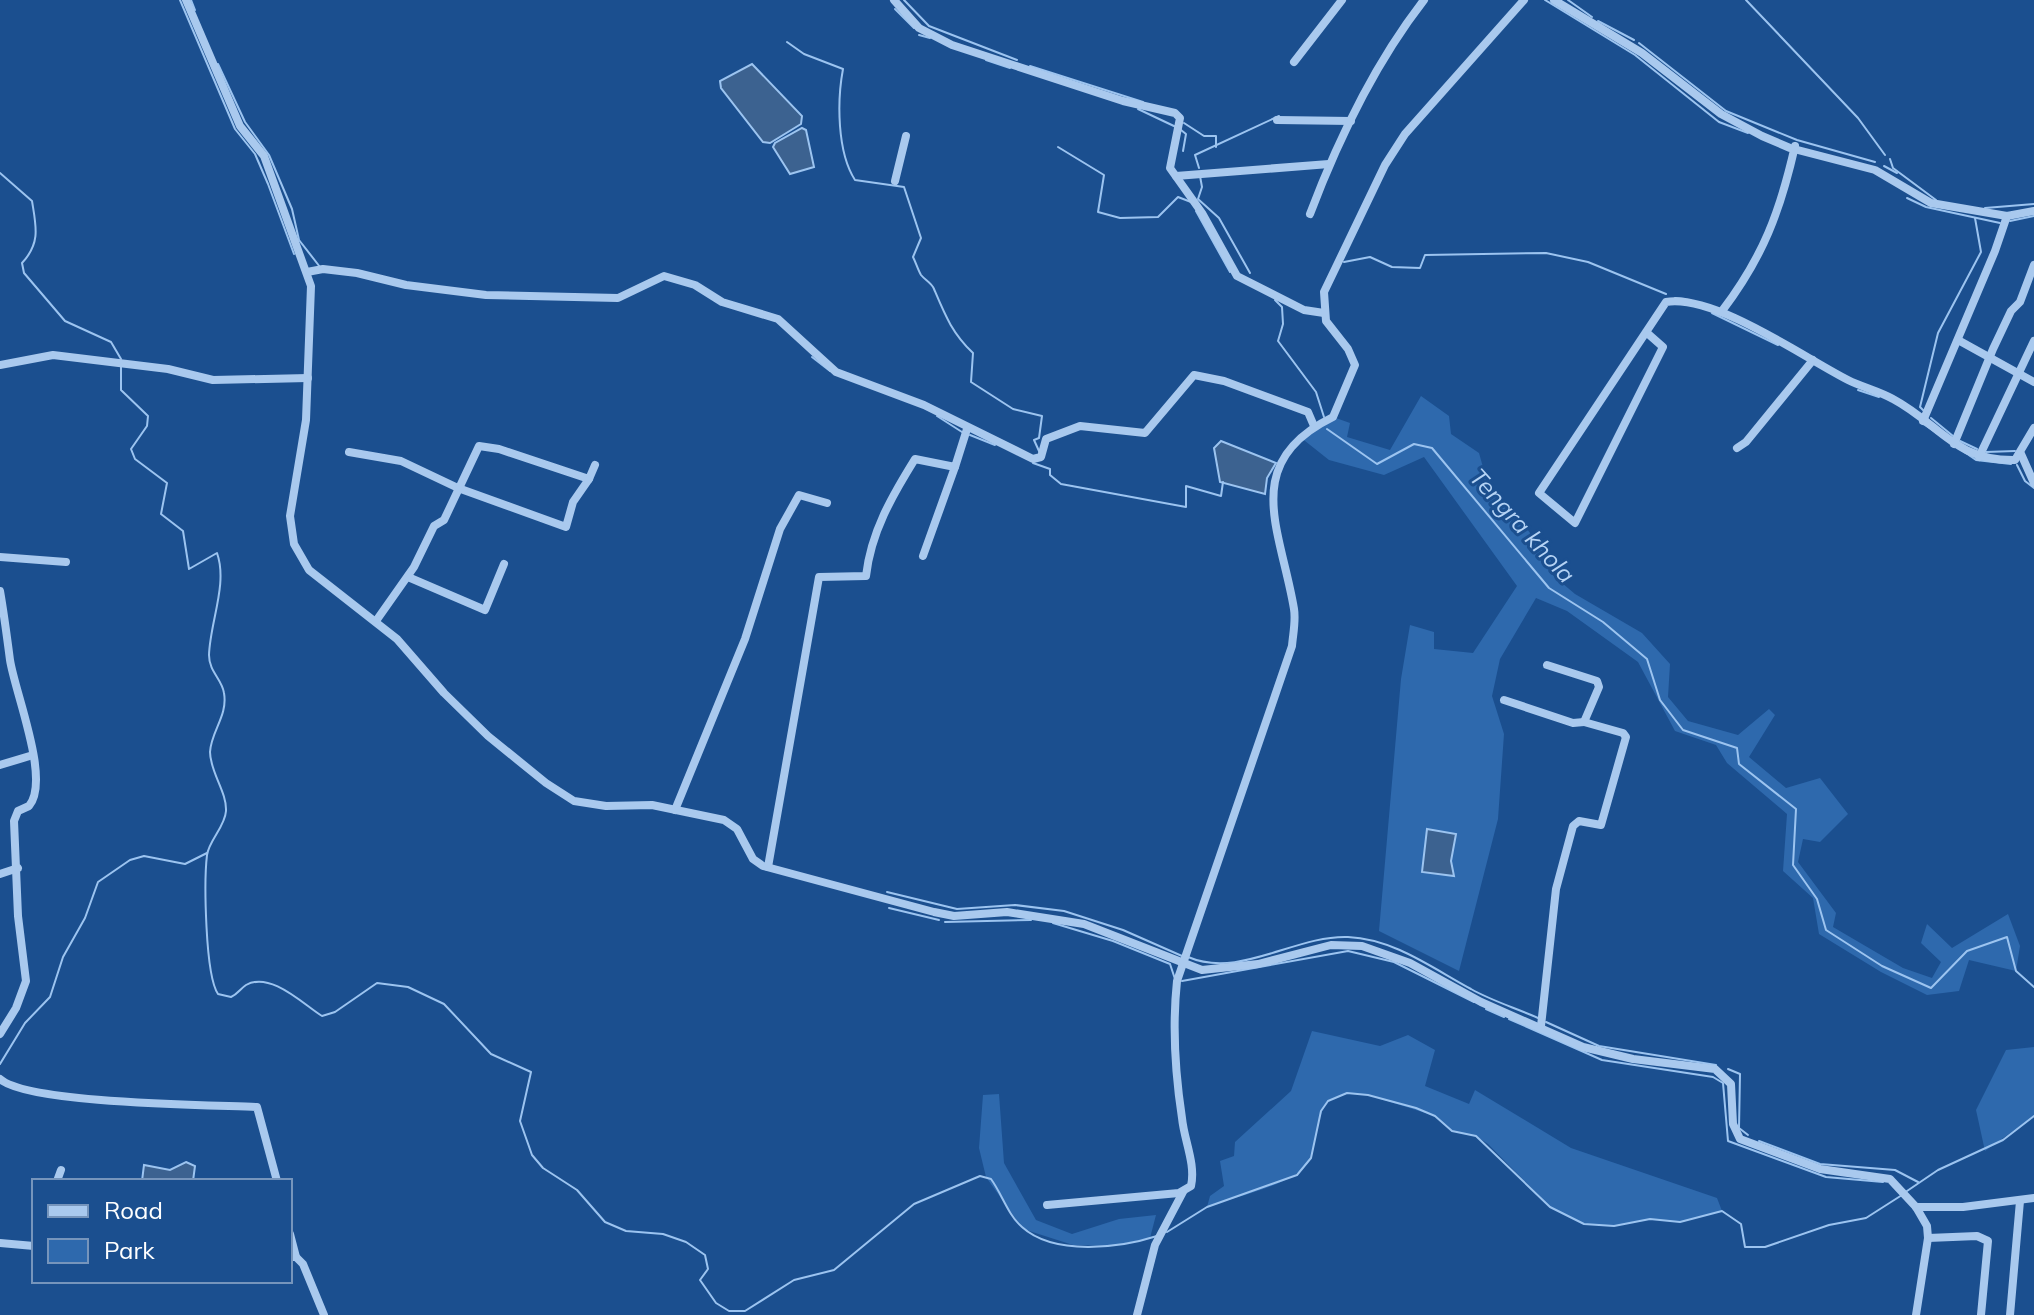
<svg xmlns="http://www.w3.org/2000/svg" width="2034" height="1315" font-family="Mulish,sans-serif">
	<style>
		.green { fill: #2e69ad }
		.water { fill: #3c6290; stroke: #9cc4f0; stroke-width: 2 }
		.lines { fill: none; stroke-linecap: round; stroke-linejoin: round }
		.stream { stroke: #9cc4f0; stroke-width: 2 }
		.minor { stroke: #a9c9ee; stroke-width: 8 }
		.labels { text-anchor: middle; stroke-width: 6; stroke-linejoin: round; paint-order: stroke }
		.water-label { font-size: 24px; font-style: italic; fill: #b5d3f5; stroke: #1b4f8f }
	</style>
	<rect width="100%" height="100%" fill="#1b4f8f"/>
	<g class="green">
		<path d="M 1421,396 L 1449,416 L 1451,434 L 1479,453 L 1488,485 L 1515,513 L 1554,565 L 1549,572 L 1575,594 L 1642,633 L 1670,664 L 1668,697 L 1688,721 L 1738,735 L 1769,709 L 1775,715 L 1749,757 L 1786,788 L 1820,778 L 1848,814 L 1820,842 L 1803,839 L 1798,862 L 1836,913 L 1833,927 L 1903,968 L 1932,978 L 1941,962 L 1921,943 L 1927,924 L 1952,948 L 2008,914 L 2020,946 L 2016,971 L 1969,960 L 1959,991 L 1927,995 L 1881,972 L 1819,934 L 1813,898 L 1783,871 L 1787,814 L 1727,763 L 1716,745 L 1675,731 L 1638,662 L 1567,611 L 1536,598 L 1500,659 L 1492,696 L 1504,734 L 1498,819 L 1459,971 L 1379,931 L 1401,679 L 1410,625 L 1434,632 L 1434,649 L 1473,653 L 1517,586 L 1424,457 L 1384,475 L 1329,460 L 1300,437 L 1333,417 L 1350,423 L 1347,437 L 1390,450 Z"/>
		<path d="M 1312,1031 L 1380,1046 L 1408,1035 L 1435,1050 L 1425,1086 L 1469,1104 L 1475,1090 L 1571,1148 L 1717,1198 L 1722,1211 L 1680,1222 L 1650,1219 L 1614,1226 L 1584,1224 L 1550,1207 L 1488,1144 L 1476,1136 L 1452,1131 L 1435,1116 L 1368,1095 L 1347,1093 L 1328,1101 C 1313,1123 1319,1142 1309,1161 C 1298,1184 1233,1197 1207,1207 L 1210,1196 L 1224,1186 L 1220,1161 L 1234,1156 L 1235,1142 L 1291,1091 Z"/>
		<path d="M 2034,1047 L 2034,1116 L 1985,1151 L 1976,1110 L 2006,1050 Z"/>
		<path d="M 999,1094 L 1004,1163 L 1036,1220 L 1072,1234 L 1119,1219 L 1156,1215 L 1150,1238 L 1111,1246 L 1073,1245 L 1023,1229 L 986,1177 L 979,1148 L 983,1095 Z"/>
	</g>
	<g class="water">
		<path d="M 752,64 L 802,116 L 801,124 L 770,143 L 763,142 L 721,88 L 720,81 Z"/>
		<path d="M 802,128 L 806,130 L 814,167 L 790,174 L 773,147 L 775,143 Z"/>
		<path d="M 1221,441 L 1276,463 L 1267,478 L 1265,494 L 1220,482 L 1214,448 Z"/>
		<path d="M 1427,829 L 1456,834 L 1451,861 L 1454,876 L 1422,872 Z"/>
		<path d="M 186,1162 L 195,1166 L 193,1181 L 142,1181 L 144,1165 L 170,1170 Z"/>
	</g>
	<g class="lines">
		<g class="stream">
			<path d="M 180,0 L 235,129 L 255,154 L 268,184 L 294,254"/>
			<path d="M 191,0 L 195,10"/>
			<path d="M 904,0 L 929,26 L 1017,60"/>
			<path d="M 1545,0 L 1635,55 L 1719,122 L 1748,133"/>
			<path d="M 1568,0 L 1592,17"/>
			<path d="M 1746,0 L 1858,118 L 1885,155"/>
			<path d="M 895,9 L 914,28"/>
			<path d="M 1598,21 L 1634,40"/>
			<path d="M 919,35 L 930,38"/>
			<path d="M 787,42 L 804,54 L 843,69 C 837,101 837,152 855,180 L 904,187 L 921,238 L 913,257 C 916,263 918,270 921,275 C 925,280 932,283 934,289 C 945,315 952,333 973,353 L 971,382 L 1013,409 L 1042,416 L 1039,438 L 1034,440 L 1039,451"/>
			<path d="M 1639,43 L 1726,111 L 1797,140 L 1875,162"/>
			<path d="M 986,60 L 1010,68"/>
			<path d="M 218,64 L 245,122 L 269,155 L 292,209 L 299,240 L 320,267"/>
			<path d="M 1030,66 L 1143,102"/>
			<path d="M 1138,109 L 1176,127"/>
			<path d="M 1184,123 L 1204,136 L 1216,136 L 1216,147"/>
			<path d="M 1181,130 L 1186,134 L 1183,151"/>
			<path d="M 1058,147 L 1104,175 L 1098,212 L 1120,218 L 1158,217 L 1178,197 L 1191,202"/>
			<path d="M 1890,159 L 1893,168 L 1936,200"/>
			<path d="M 1884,166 L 1897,173"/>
			<path d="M 1199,168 L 1195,155 L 1279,116"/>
			<path d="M 0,173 L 32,201 C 36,226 41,243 22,263 L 24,273 L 65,321 L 111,342 L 121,359"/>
			<path d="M 1200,176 L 1202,187 L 1198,199 L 1219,218 L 1250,273"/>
			<path d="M 1907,198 L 1926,207 L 2000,223"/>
			<path d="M 1985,208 L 2034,204"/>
			<path d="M 1196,211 L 1230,272"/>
			<path d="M 2010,221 L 2034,216"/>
			<path d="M 1344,262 L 1370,257 L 1392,267 L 1420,268 L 1425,255 L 1546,253 L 1588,262 L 1666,294"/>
			<path d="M 1675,298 L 1685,299"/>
			<path d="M 1275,300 L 1282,307 L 1283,324 L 1278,341 L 1316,392 L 1324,417"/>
			<path d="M 1712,313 L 1778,345"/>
			<path d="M 812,357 L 830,371"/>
			<path d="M 121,365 L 121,390 L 148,416 L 147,426 L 131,449 L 135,459 L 167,483 L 161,514 L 183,531 L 189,569 L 217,553 C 228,584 210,622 209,655 C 209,672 222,679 224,693 C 228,716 211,731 210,752 C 210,772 227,792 226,811 C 225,827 209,840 207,855 C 204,880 205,975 218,994 L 231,997 C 238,994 240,989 246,985 C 271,971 304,1005 322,1016 L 335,1012 L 377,983 L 408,987 L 444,1004 L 491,1054 L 531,1072 L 520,1121 L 532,1155 L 543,1168 L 577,1190 L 605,1222 L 626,1231 L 663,1234 L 686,1242 L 705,1255 L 708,1269 L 700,1280 L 716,1303 L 729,1311 L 745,1311 L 794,1280 L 834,1270 L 914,1204 L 980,1176 L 991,1179 C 1002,1194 1008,1215 1022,1227 C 1054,1256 1120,1248 1157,1236"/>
			<path d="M 1858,390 L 1879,397"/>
			<path d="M 1923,410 L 1920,407 L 1938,333 L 1981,252 L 1975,218"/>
			<path d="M 937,416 L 962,432"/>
			<path d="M 1931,418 L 1953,436"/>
			<path d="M 1922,423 L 1976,460 L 2011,464"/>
			<path d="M 1327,429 L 1377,464 L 1414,444 L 1432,448 L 1549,588 L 1603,622 L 1647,659 L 1660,700 L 1683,730 L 1737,748 L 1739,764 L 1796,809 L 1793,865 L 1817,899 L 1826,930 L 1882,966 L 1931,988 L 1967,951 L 2007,937 L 2016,971 L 2034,987"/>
			<path d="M 970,435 L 995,445"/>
			<path d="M 1960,441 L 1977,449"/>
			<path d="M 1986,452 L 2015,451"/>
			<path d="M 1033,463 L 1050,469 L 1050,475 L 1061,484 L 1186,507 L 1186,486 L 1221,496 L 1223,482"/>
			<path d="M 2017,465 L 2025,481 L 2034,488"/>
			<path d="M 887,892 L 957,909 L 1015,905 L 1064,911 L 1123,930 L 1182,956"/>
			<path d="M 889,908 L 939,920"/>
			<path d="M 945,922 L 1031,920"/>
			<path d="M 1053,923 L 1113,941 L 1170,964 L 1175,979"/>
			<path d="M 1188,957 C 1240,979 1295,935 1348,937 C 1394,939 1432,968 1471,989 C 1492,1001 1516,1008 1538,1018"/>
			<path d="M 1182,981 L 1348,951 L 1394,962 L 1474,1002"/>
			<path d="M 1486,1009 L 1504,1017"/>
			<path d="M 1509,1019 L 1602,1060 L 1713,1077 L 1723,1083 L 1728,1141 L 1826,1177 L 1883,1182"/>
			<path d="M 1546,1022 L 1599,1046 L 1716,1065"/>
			<path d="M 0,1064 L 25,1023 L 50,997 L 63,957 L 85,918 L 98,882 L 130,860 L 144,856 L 185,864 L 207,853"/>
			<path d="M 1728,1069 L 1740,1074 L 1739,1128 L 1748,1135"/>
			<path d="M 1759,1141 L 1820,1164 L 1895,1170 L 1918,1182"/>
			<path d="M 1907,1191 L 1938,1170 L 2003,1140 L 2034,1116"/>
			<path d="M 1167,1232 L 1207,1207 L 1297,1175 L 1311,1158 L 1321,1111 L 1328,1101 L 1347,1093 L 1368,1095 L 1416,1108 L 1435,1116 L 1452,1131 L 1476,1136 L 1550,1207 L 1584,1224 L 1614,1226 L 1650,1219 L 1680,1222 L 1722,1211 L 1741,1224 L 1745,1247 L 1765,1247 L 1829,1225 L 1866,1218 L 1902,1195"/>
		</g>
		<g class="minor">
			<path d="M 186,0 L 240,126 L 264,156 L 311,286 L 306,420 L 290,516 L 294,544 L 309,570 L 397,639 L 444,693 L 488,736 L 546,783 L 574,801 L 606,806 L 652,805 L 724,820 L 737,829 L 753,859 L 763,866 L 934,912 L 954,916 L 1007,912 L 1084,924 L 1202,970 L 1258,964 L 1331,945 L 1362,946 L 1410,963 L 1481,1002 L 1583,1047 L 1633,1059 L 1715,1069 L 1731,1084 L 1733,1124 L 1740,1139 L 1820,1169 L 1890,1179 L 1916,1207 L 1927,1226 L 1928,1238 L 1916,1315"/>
			<path d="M 894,0 L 919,28 L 952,45 L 1123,101 L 1175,113 L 1180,118 L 1170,168 L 1202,213 L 1237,276 L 1304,310 L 1324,313"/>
			<path d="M 1554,0 L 1642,53 L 1721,114 L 1762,136 L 1790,148 L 1875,170 L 1931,203 L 2007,216 L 2034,211"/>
			<path d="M 1294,62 L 1342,0"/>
			<path d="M 1277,120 L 1351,121"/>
			<path d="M 1176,176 L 1329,164"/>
			<path d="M 895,181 L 906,136"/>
			<path d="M 1310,214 C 1338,140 1375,63 1424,0"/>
			<path d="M 307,272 L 323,269 L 357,273 L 406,285 L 486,295 L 618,298 L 664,276 L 695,285 L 722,302 L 778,319 L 836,372 L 924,405 L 1033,459 L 1041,457 L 1046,439 L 1080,426 L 1145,433 L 1194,375 L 1224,381 L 1308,412 L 1314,426"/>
			<path d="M 1722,311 C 1763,257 1780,212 1795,146"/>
			<path d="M 1646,332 L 1663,347 L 1575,523 L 1539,493 L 1666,302 C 1714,294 1803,357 1848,380 C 1862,387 1879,391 1893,399 C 1940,424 1954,461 2015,460 L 2034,428"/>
			<path d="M 1958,340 L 2034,382"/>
			<path d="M 0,365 L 53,355 L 168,369 L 213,380 L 308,378"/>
			<path d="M 1923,421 L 1995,251 L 2007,216"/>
			<path d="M 1954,444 L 1993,349 L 2011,311 L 2020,302 L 2034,265"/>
			<path d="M 1737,448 L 1746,442 L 1813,360"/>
			<path d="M 349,452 L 401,461 L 458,488 L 566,527 L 573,502 L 589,479"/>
			<path d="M 2021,454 L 2034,483"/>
			<path d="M 1979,457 L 2034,341"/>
			<path d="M 923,556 L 955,467"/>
			<path d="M 0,557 L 66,562"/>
			<path d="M 408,577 L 485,610 L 504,564"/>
			<path d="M 0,591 C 4,614 7,637 10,660 C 15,693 51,780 29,806 L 18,811 L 14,821 L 18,916 L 26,981 L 16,1008 L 0,1034"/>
			<path d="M 376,621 L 414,567 L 434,526 L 444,520 L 479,446 L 499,449 L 589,479 L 595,465"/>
			<path d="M 1504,700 L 1573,723 L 1584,722"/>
			<path d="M 0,765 L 33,755"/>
			<path d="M 675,810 L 745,639 L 780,529 L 799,495 L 827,503"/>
			<path d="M 768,867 L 819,577 L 866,576 C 871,532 892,496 915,459 L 955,467 L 967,429"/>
			<path d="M 0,874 L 18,868"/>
			<path d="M 1541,1026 L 1556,889 L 1573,826 L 1579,821 L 1601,825 L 1626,737 L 1623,733 L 1584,722 L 1599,687 L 1597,681 L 1547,665"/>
			<path d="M 0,1079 C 28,1104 211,1105 257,1107 L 277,1181"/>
			<path d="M 57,1181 L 61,1170"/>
			<path d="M 1047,1205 L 1179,1193 L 1191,1186 C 1196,1164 1184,1140 1182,1118 C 1175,1072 1172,1028 1177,981 L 1292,646 C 1293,634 1296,621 1294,609 C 1281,530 1239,463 1333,417 L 1355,365 L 1348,349 L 1326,321 L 1324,292 L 1385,165 L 1405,134 L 1524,0"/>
			<path d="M 1916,1207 L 1963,1207 L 2034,1198"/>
			<path d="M 290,1234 L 296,1257"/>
			<path d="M 1928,1238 L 1977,1236 L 1988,1241 L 1981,1315"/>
			<path d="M 0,1243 L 34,1246"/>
			<path d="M 290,1257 L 296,1257 L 303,1264 L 324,1315"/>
			<path d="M 1137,1315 L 1155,1245 L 1183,1192"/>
			<path d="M 2010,1315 L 2020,1201"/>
		</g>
	</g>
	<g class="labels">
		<g class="water-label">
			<text transform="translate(1522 526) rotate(48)" y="8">Tengra khola</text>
		</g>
	</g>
	<rect x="32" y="1179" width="260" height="104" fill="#1b4f8f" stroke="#7695bc" stroke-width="2"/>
	<rect x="48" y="1205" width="40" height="12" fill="#a9c9ee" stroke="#7695bc" stroke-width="2"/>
	<text x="104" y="1219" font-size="24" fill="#ffffff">Road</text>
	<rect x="48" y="1239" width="40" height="24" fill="#2e69ad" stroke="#7695bc" stroke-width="2"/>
	<text x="104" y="1259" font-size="24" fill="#ffffff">Park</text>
</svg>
